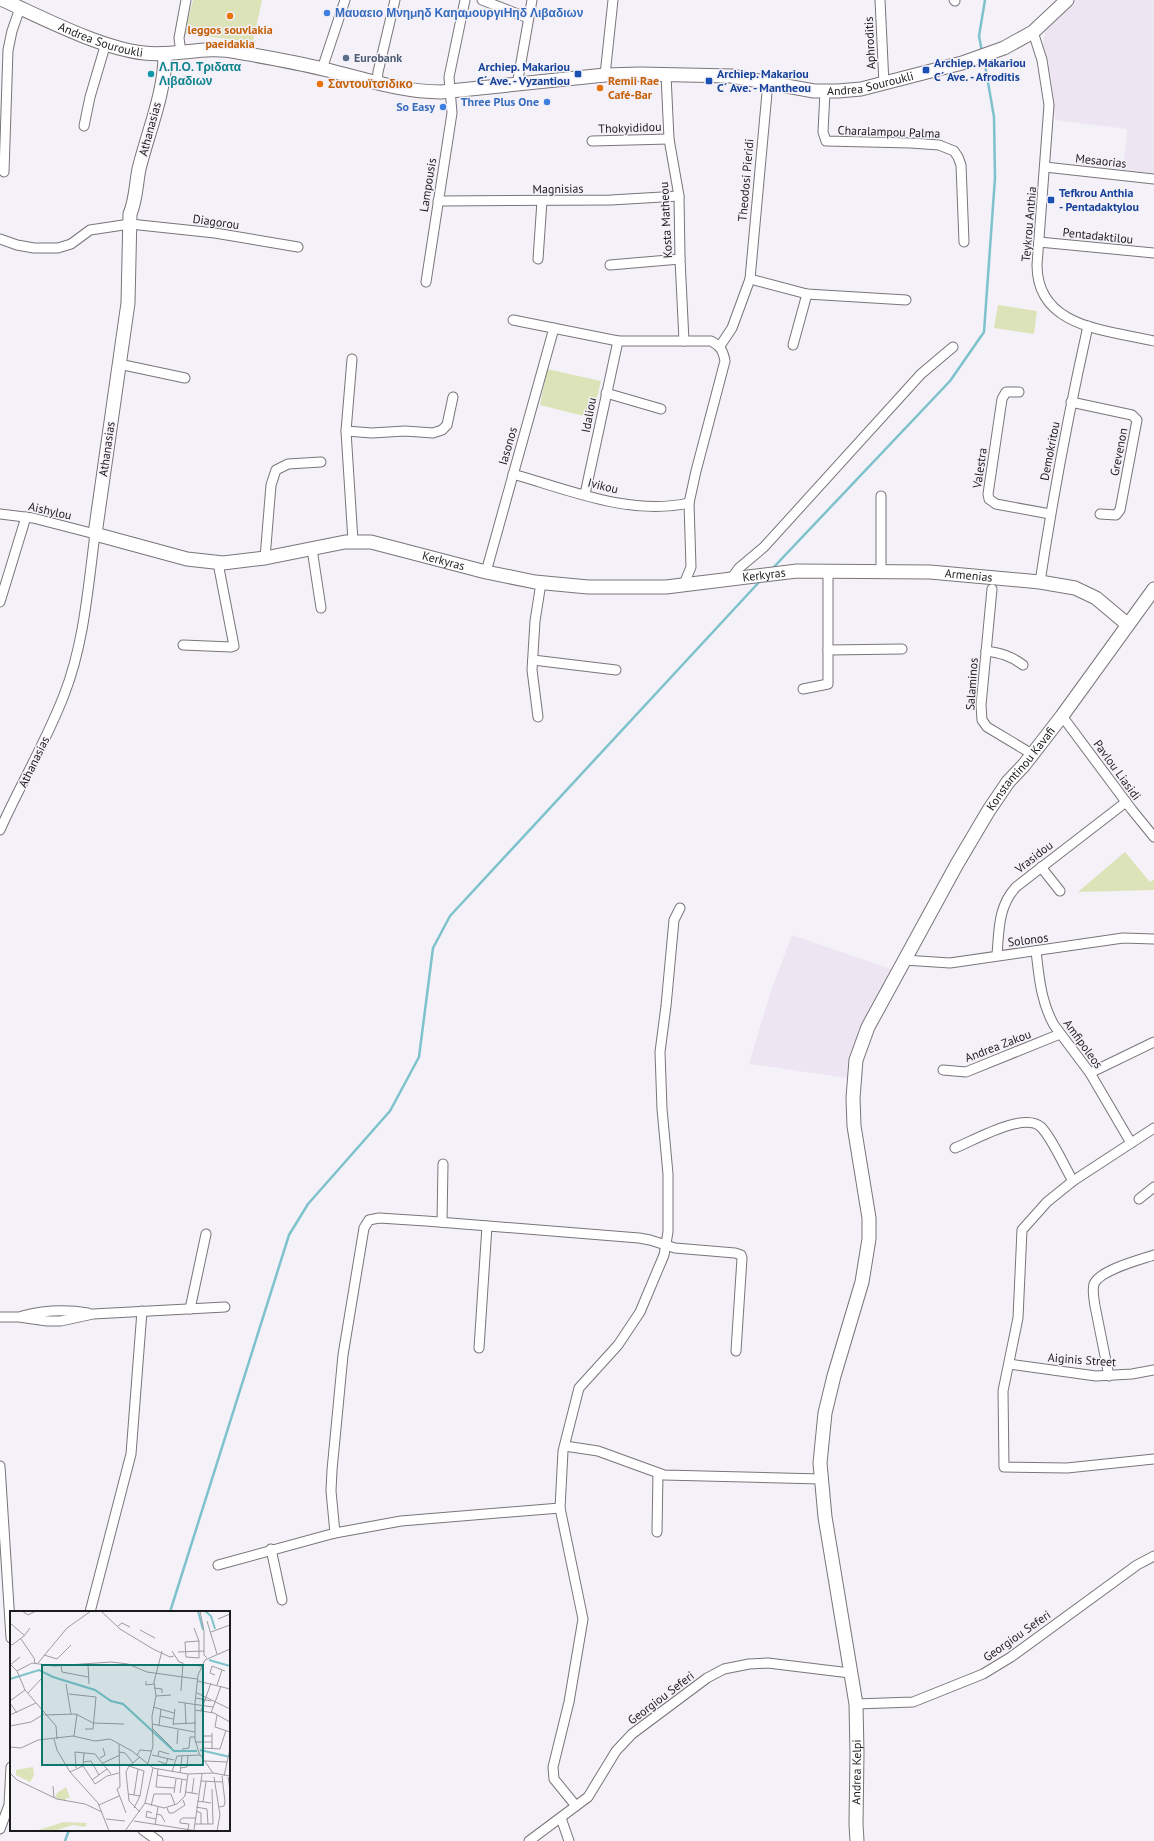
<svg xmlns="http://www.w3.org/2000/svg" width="1154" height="1841" font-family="'PT Sans',sans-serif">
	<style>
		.built { fill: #ede5f2 }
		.green { fill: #dde3b8 }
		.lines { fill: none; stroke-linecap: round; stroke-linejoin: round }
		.stream { stroke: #7dc2cc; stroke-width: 2.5 }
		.street-casing { stroke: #79757b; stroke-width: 11 }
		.secondary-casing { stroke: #79757b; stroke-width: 15 }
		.street { stroke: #fff; stroke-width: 9 }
		.secondary { stroke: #fff; stroke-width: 13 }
		.shop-dot { fill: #3f7fe0; stroke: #f5f1f8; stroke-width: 1.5 }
		.food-dot { fill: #e8710a; stroke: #f5f1f8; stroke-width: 1.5 }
		.service-dot { fill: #5c6f8a; stroke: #f5f1f8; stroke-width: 1.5 }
		.transit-dot { fill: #1a4fb4; stroke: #f5f1f8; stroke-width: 1.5 }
		.culture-dot { fill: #0f9aa8; stroke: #f5f1f8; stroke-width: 1.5 }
		.labels { text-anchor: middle; stroke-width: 3; stroke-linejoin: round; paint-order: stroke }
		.shop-label { font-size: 12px; font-weight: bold; fill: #366cbe; stroke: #f5f1f8; text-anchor: end }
		.food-label { font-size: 12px; font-weight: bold; fill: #c56008; stroke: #f5f1f8; text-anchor: start }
		.street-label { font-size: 12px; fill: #1c1b1d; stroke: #f5f1f8 }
		.service-label { font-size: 12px; font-weight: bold; fill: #4e5e75; stroke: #f5f1f8; text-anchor: start }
		.transit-label { font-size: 12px; font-weight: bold; fill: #164399; stroke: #f5f1f8; text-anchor: start }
		.culture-label { font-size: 12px; font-weight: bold; fill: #0d838f; stroke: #f5f1f8; text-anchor: start }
		.inset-river { fill: none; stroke: #7dc2cc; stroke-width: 2 }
		.inset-road { fill: none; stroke: #9e9ba0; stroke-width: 1 }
		.view { fill: #0f766e; fill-opacity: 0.15; stroke: #0f766e; stroke-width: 2 }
		.inset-edge { fill: none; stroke: #1c1b1d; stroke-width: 2 }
	</style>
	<rect width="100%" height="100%" fill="#f5f1f8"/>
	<g class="built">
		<path d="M 1073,0 L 1154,0 L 1154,175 L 1123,170 L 1127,129 L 1055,120 L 1052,82 L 1043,43 L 1046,27 Z"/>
		<path d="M 792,935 L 891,969 L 847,1078 L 749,1064 L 771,991 Z"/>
	</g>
	<g class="green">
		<path d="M 193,0 L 262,0 L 253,42 L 184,34 Z"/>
		<path d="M 998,305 L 1037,311 L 1034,334 L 994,328 Z"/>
		<path d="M 547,369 L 601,381 L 592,418 L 540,405 Z"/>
		<path d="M 1125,852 L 1150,882 L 1154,879 L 1154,890 L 1078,892 Z"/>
	</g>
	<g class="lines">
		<g class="stream">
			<path d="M 982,52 L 979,36 L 985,0"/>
			<path d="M 772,569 L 950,381 L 984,332 L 995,178 L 994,117 L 984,59"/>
			<path d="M 170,1612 L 289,1235 L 308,1204 L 390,1111 L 419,1057 L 433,948 L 450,916 L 761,580"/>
			<path d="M 65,1841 L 69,1830"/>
		</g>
		<g class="street-casing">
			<g id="street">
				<path d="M 482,0 L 528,18"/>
				<path d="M 880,0 L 884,84"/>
				<path d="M 954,0 L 955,1"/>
				<path d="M 1033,32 L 1042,60 L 1049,105 L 1037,265 C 1037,328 1107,330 1154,341"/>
				<path d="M 181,53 L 179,38 L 186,0"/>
				<path d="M 322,69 L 345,0"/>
				<path d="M 605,75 L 613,0"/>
				<path d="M 666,75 L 669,139 L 679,196 L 680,259 L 684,341"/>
				<path d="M 377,83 L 378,72 L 395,0"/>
				<path d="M 517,85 L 532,0"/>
				<path d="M 825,92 L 823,132 L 826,141 L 911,143 L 939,145 L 954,151 L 958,157 L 961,165 L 964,242"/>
				<path d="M 84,126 L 90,97 L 106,43"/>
				<path d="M 592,141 L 669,139"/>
				<path d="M 1045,167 L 1154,179"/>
				<path d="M 4,172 L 8,50 L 12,31 L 20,8"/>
				<path d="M 438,201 L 611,200 L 679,196"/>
				<path d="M 0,239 L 17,245 L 34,248 L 58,248 L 71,244 L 90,230 L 130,224 L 215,233 L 298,247"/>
				<path d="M 1039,242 L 1154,253"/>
				<path d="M 538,259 L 542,201"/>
				<path d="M 610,265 L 680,259"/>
				<path d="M 750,279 L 807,294 L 906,300"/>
				<path d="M 426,282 L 452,113 L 449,77 L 465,0"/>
				<path d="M 513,320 L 618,341 L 711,341 C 720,346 723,350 725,361 L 696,471 L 689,503 L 691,567 L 684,584"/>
				<path d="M 793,345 L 807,294"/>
				<path d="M 720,346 L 732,328 L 750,279 L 768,82"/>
				<path d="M 352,359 L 346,431 L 353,541"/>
				<path d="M 119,364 L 185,378"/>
				<path d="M 1019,392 L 1006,392 L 1002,399 L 988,494 L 989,499 L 996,504 L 1050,514"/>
				<path d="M 606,393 L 661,409"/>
				<path d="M 1071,402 L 1132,415 L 1137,420 L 1120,510 L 1116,515 L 1100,514"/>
				<path d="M 346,431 L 372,433 L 405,431 L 433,433 L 442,430 L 447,425 L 453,397"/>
				<path d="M 513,474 C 569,490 630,516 689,503"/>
				<path d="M 585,494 L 618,341"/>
				<path d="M 881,496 L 881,571"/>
				<path d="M 0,514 L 33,518 L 95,534 C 88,588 84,644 64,695 C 46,742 20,785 0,830"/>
				<path d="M 312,549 L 321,608"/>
				<path d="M 265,558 L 271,485 L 276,470 L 288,464 L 321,462"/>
				<path d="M 486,572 L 554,328"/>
				<path d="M 731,579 L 739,568 L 764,547 L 921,374 L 953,347"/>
				<path d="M 1040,582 C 1053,496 1069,411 1088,326"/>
				<path d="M 992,589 L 981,705 L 982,720 L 987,727 L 1032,754"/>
				<path d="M 0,602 L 26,517"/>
				<path d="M 183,645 L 231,647 L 234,646 L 218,563"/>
				<path d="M 828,650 L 902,649"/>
				<path d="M 986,651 C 1001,653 1011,656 1023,665"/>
				<path d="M 533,660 L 616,670"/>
				<path d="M 803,689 L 828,684 L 828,571"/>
				<path d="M 1062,716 L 1132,810 L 1154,837"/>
				<path d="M 538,717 L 532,670 L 535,621 L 541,583"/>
				<path d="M 1041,867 L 1060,891"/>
				<path d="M 1036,951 C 1039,977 1041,1002 1054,1025 L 1090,1073 L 1131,1143"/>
				<path d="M 997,955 C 999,931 998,906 1016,887 L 1126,802"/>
				<path d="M 904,960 L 950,963 L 1123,938 L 1154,939"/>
				<path d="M 943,1070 L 966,1072 L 1060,1034"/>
				<path d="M 1090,1073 L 1154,1042"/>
				<path d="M 1154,1128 L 1073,1181 L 1047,1202 L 1022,1230 L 1018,1318 L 1003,1391 L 1004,1467 L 1067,1468 L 1154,1459"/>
				<path d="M 955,1148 C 973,1141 1024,1111 1041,1127 C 1052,1138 1064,1166 1073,1181"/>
				<path d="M 1139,1199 L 1154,1187"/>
				<path d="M 442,1222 L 443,1164"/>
				<path d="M 190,1309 L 206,1234"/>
				<path d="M 22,1316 C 45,1310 65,1309 88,1313"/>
				<path d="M 0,1317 L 19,1317 L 47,1321 L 61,1321 L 93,1314 L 225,1307"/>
				<path d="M 479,1348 L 487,1226"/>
				<path d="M 1009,1364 L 1096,1376 L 1132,1374 L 1154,1370"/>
				<path d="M 1109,1376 L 1095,1306 C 1094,1299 1092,1291 1094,1284 C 1100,1270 1139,1260 1154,1255"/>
				<path d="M 565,1446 L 598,1451 L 664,1475 L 821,1479"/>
				<path d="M 0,1466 L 11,1638"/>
				<path d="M 657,1532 L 658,1473"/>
				<path d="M 335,1533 L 331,1491 L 332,1470 L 343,1355 L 364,1228 L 369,1220 L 379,1218 L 426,1221 L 639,1238 L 650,1240 L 675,1248 L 735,1253 L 741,1255 L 742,1258 L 736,1351"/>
				<path d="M 271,1549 L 282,1600"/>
				<path d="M 218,1565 L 335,1533 L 401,1521 L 560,1508"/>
				<path d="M 90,1612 L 131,1454 L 142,1311"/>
				<path d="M 856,1704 L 913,1702 L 983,1674 L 1011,1657 L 1137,1565 L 1154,1556"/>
				<path d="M 576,1806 L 554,1779 L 553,1767 L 569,1702 L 583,1619 L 560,1508 L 563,1451 L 579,1388 L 618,1345 L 640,1312 L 664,1255 L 668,1232 L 668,1174 L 662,1109 L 660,1052 L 666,1006 L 674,920 L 680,908"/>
				<path d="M 561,1818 L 569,1841"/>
				<path d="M 0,1829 L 9,1805 L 11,1767"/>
				<path d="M 143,1830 L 158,1841"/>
				<path d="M 529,1841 L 588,1797 L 616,1751 L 632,1734 L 707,1678 L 724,1669 L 749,1664 L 768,1663 L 850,1673"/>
			</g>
		</g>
		<g class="secondary-casing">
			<g id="secondary">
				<path id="s1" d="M 3,0 C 43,18 100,48 144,53 C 175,57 206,45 237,52 C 265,57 295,62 323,69 C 362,78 400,92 441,92 L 605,75 L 640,74 L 731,76 L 814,91 L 838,91 L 861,89 L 962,63 L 1004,48 L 1033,32 L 1067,0"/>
				<path id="s2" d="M 165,55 C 165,93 148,132 139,169 C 136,184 136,200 130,214 L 128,303 L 95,534 L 187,559 L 223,563 L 265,558 L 345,542 L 371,542 L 486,572 L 535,582 L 588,587 L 666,587 L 797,571 L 930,572 L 1040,582 L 1075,588 L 1096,598 L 1127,624"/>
				<path id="s3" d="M 857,1841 L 856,1824 L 857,1753 L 856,1704 L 825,1517 L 820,1463 L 825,1413 L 834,1376 L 862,1282 L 869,1239 L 869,1218 L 854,1126 L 853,1098 L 856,1060 L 868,1027 L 957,864 L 989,810 L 1008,782 L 1024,765 L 1062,716 L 1154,589"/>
			</g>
		</g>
		<use href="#street" class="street"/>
		<use href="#secondary" class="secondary"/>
	</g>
	<g class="shop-dot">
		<circle cx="327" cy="13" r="4"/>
		<circle cx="547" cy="102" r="4"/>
		<circle cx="443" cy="107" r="4"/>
	</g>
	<g class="food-dot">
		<circle cx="230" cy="16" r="4"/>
		<circle cx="320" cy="84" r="4"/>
		<circle cx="600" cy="88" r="4"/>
	</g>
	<circle class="service-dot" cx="346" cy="58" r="4"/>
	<g class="transit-dot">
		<rect x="922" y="66" width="8" height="8" rx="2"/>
		<rect x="574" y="70" width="8" height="8" rx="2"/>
		<rect x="705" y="77" width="8" height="8" rx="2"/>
		<rect x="1047" y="196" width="8" height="8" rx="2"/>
	</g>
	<circle class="culture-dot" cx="151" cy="74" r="4"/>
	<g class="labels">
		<g class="shop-label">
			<text x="335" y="17" text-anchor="start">Μαυαειο Μνημηδ ΚαηαμουργιΗηδ Λιβαδιων</text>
			<text x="539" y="106">Three Plus One</text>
			<text x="435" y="111">So Easy</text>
		</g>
		<g class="food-label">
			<text x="230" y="34" text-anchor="middle">leggos souvlakia<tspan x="230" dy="14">paeidakia</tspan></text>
			<text x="608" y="85">Remii Rae<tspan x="608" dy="14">Café-Bar</tspan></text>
			<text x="328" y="88">Σαντουϊτσιδικο</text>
		</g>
		<g class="street-label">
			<text dy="4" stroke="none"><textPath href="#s1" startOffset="106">Andrea Souroukli</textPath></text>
			<text transform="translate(870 43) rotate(-93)" y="4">Aphroditis</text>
			<text dy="4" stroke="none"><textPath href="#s1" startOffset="885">Andrea Souroukli</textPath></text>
			<text transform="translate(630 128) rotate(-2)" y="4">Thokyididou</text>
			<text transform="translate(150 129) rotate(-75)" y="4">Athanasias</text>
			<text transform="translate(889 132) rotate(2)" y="4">Charalampou Palma</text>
			<text transform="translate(1101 161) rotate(6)" y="4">Mesaorias</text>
			<text transform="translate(746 180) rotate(-85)" y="4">Theodosi Pieridi</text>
			<text transform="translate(428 185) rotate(-81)" y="4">Lampousis</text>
			<text transform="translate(558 189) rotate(-1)" y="4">Magnisias</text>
			<text transform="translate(666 220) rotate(-93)" y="4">Kosta Matheou</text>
			<text transform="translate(216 222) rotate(8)" y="4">Diagorou</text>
			<text transform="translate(1029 224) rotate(-85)" y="4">Teykrou Anthia</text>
			<text transform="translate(1098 236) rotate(6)" y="4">Pentadaktilou</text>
			<text transform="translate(589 415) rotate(-79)" y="4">Idaliou</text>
			<text transform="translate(508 446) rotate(-74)" y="4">Iasonos</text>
			<text transform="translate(107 449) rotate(-82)" y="4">Athanasias</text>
			<text transform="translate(1050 451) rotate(-79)" y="4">Demokritou</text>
			<text transform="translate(1119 452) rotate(-79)" y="4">Grevenon</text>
			<text transform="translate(980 468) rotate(-82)" y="4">Valestra</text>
			<text transform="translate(603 486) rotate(14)" y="4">Ivikou</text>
			<text transform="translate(50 511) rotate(13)" y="4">Aishylou</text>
			<text dy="4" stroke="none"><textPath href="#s2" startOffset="842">Kerkyras</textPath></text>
			<text dy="4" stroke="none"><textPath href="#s2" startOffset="1166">Kerkyras</textPath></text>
			<text dy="4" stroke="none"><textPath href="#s2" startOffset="1371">Armenias</textPath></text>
			<text transform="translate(972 684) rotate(-86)" y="4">Salaminos</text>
			<text transform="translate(34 762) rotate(-64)" y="4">Athanasias</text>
			<text dy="4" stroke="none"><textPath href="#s3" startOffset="1127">Konstantinou Kavafi</textPath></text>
			<text transform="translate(1117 770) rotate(54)" y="4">Pavlou Liasidi</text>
			<text transform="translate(1034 857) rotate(-38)" y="4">Vrasidou</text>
			<text transform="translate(1028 940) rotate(-7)" y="4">Solonos</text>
			<text transform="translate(1083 1044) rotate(54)" y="4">Amfipoleos</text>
			<text transform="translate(998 1046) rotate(-21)" y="4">Andrea Zakou</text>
			<text transform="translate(1082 1360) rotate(4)" y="4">Aiginis Street</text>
			<text transform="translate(1017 1636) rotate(-35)" y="4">Georgiou Seferi</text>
			<text transform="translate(661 1698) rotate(-37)" y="4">Georgiou Seferi</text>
			<text dy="4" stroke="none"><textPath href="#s3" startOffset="69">Andrea Kelpi</textPath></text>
		</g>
		<g class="service-label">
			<text x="354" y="62">Eurobank</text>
		</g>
		<g class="transit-label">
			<text x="934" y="67">Archiep. Makariou<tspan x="934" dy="14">C´ Ave. - Afroditis</tspan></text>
			<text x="570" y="71" text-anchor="end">Archiep. Makariou<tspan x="570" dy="14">C´ Ave. - Vyzantiou</tspan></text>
			<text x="717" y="78">Archiep. Makariou<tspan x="717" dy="14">C´ Ave. - Mantheou</tspan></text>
			<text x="1059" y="197">Tefkrou Anthia<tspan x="1059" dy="14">- Pentadaktylou</tspan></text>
		</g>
		<g class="culture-label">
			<text x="159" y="71">Λ.Π.Ο. Τριδατα<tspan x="159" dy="14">Λιβαδιων</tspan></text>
		</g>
	</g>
	<g transform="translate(10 1611)">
		<rect width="220" height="220" fill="#f5f1f8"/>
		<path d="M 23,156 L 24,164 L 20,171 L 6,164 L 6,159 ZM 56,176 L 60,187 L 56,187 L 56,190 L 45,187 L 47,182 ZM 53,211 L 77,212 L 75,216 L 63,214 L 44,220 L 26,220 Z" fill="#dde3b8"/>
		<path class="inset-river" d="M 188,0 L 193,19M 195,0 L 201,5 L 205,18M 199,49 L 220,55M 0,68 L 29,59 L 43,66 L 85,79 L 101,90 L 113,93 L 164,140 L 187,140M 190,139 L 220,146"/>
		<path class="inset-road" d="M 12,0 L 18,4 L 26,0M 91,0 L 110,18 L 143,38 L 160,46 L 164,45M 190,0 L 194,20 L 194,44 L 197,47M 208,8 L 220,3M 197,10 L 207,43M 0,12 L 15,25M 108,15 L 112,12 L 120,16M 184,17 L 189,30 L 189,47 L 176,46 L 175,31 L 189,30M 130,19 L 145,27M 201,21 L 220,14M 11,28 L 24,47 L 25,52M 0,33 L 2,34 L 14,25 L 20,17M 220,38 L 195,49 L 188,64 L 185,92 L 185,128 L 189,142 L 203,162 L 220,165M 162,40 L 169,51 L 173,52 L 171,80M 168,41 L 194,40M 34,44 L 47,48 L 61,34M 28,52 L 57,17 L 81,0M 0,53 L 7,60 L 15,79 L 46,115 L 47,128M 78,53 L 79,73M 0,54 L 10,46M 178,54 L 192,55M 51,55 L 52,61 L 78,66M 7,60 L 22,52 L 44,55 L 101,51 L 118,53 L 137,61 L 187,68M 205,64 L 200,62 L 202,55 L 215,60M 136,70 L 136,74 L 144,73M 188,70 L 220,78M 56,73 L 61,103M 207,74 L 212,59M 144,77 L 152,78 L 152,82M 18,82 L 33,66M 187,82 L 220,98M 59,83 L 86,86 L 83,118 L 75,118M 146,85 L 161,84M 186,87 L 201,90M 0,90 L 15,79M 168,91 L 203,96M 0,92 L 7,102M 175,92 L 176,113M 143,96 L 164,102M 185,99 L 204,102 L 220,111M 191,100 L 201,72M 201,102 L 211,75M 0,104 L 26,92M 35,104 L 66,103 L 83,112 L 114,113M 207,104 L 205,116 L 220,121M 150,105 L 163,108M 142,113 L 185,121M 163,113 L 186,112M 149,114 L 151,98M 163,114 L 165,98M 0,115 L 21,111 L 34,103M 143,118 L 162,137M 64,125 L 67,103M 44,128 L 47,139 L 60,161 L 88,192 L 99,220M 193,130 L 194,125 L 202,125M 185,131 L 202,131M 109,133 L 110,176M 167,133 L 168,119M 0,136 L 11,137 L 28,129 L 63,125 L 85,130 L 100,128 L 122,140 L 143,157 L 178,163 L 203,162M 193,137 L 210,138 L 216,119M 202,137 L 202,122M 172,138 L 179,137 L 180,126 L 185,126M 109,141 L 115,142 L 123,152M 74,142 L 73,155 L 85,173 L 97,165 L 109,162M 127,144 L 130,139 L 141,140M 142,144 L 164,149M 148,145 L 149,140 L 159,143M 90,147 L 95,144 L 93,137M 148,150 L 156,153 L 158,147M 195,150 L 217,151M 73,151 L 81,150 L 89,164M 93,152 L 110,144M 138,152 L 143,135 L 142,105 L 146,85 L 144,71 L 152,40M 119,155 L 134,160 L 130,185 L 124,197M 66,157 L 65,141 L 85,143 L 101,163M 170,157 L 177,156 L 178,145M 148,158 L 146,176 L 165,177M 60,161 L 73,155M 162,161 L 167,145 L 190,144M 0,162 L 7,169 L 47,188 L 75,193 L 92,201M 170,162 L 172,145M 147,164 L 177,169M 214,165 L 220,138M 204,166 L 210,204 L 207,220M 218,166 L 220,178M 82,169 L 97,158M 191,170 L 212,171M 43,175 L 44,187M 110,176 L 107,178 L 116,202M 176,181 L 188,183M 164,182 L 166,168M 170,182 L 172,168M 182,182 L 184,167M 118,183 L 130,185M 124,184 L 128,158M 187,190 L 201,192M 193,191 L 196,171M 135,192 L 154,197 L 167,193 L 175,185 L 178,163M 89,194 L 109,185M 141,195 L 144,183 L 161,183 L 165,194M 186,196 L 197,198 L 198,213M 209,196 L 214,195 L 215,191 L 212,165M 157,197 L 159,202 L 163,202 L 175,194 L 173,189M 186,200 L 191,202 L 191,213M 130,201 L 119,190 L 116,161 L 119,155 L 130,146M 142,202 L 137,200 L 136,206 L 146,208M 146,203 L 151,204 L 155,211M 96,208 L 115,210M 124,210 L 187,220M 185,213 L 203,213 L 202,178M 145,214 L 148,196M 178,218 L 179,213 L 170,212 L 170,209 L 173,207 L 186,207M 184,219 L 192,163M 115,220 L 135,192 L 143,157"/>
		<path class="view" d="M 32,54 L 193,54 L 193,154 L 32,154 Z"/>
		<rect width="220" height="220" class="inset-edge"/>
	</g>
</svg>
